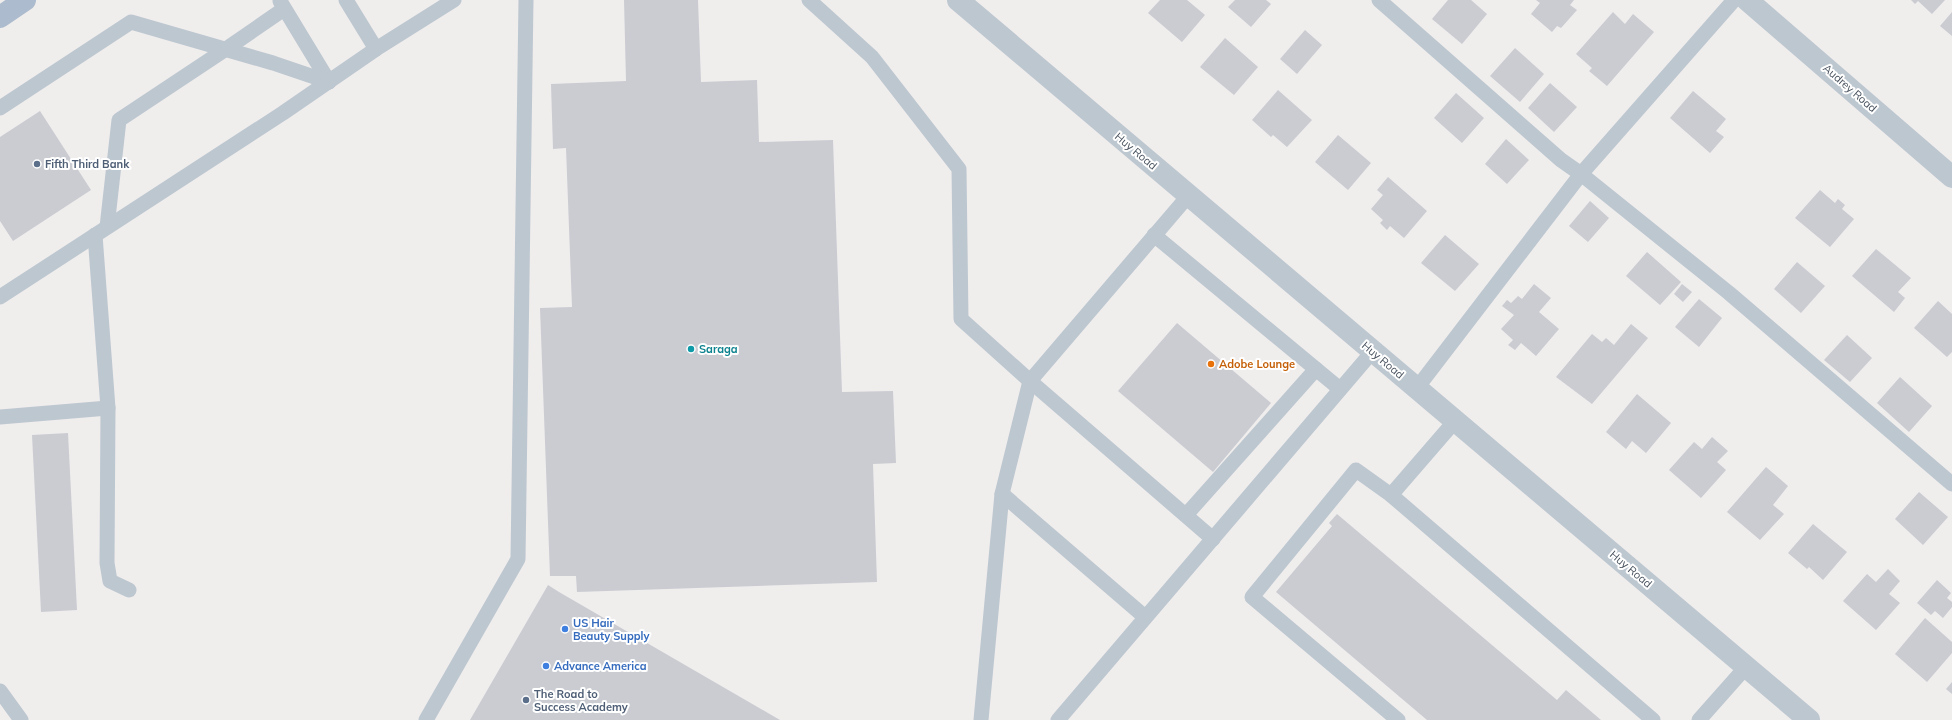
<svg xmlns="http://www.w3.org/2000/svg" width="1952" height="720" font-family="Mulish,sans-serif">
	<style>
		.building { fill: #caccd2 }
		.lines { fill: none; stroke-linecap: round; stroke-linejoin: round }
		.lane { stroke: #bdc7d0; stroke-width: 15 }
		.street { stroke: #bdc7d0; stroke-width: 22 }
		.primary { stroke: #acbbcd; stroke-width: 22 }
		.service-dot { fill: #5c6f8a; stroke: #fff; stroke-width: 1.5 }
		.culture-dot { fill: #0f9aa8; stroke: #fff; stroke-width: 1.5 }
		.food-dot { fill: #e8710a; stroke: #fff; stroke-width: 1.5 }
		.shop-dot { fill: #3f7fe0; stroke: #fff; stroke-width: 1.5 }
		.labels { text-anchor: middle; stroke-width: 4; stroke-linejoin: round; paint-order: stroke }
		.street-label { font-size: 11px; fill: #454f5b; stroke: #fff }
		.service-label { font-size: 11px; font-weight: bold; fill: #4e5e75; stroke: #fff; text-anchor: start }
		.culture-label { font-size: 11px; font-weight: bold; fill: #0d838f; stroke: #fff; text-anchor: start }
		.food-label { font-size: 11px; font-weight: bold; fill: #c56008; stroke: #fff; text-anchor: start }
		.shop-label { font-size: 11px; font-weight: bold; fill: #366cbe; stroke: #fff; text-anchor: start }
	</style>
	<rect width="100%" height="100%" fill="#f0eded"/>
	<g class="building">
		<path d="M 624,0 L 698,0 L 701,82 L 757,80 L 759,142 L 833,140 L 842,392 L 893,391 L 896,463 L 873,464 L 877,582 L 577,592 L 576,576 L 550,576 L 540,308 L 572,307 L 566,148 L 553,149 L 551,84 L 626,81 Z"/>
		<path d="M 1160,0 L 1187,0 L 1205,15 L 1182,42 L 1148,13 Z"/>
		<path d="M 1235,0 L 1266,0 L 1271,4 L 1251,27 L 1228,7 Z"/>
		<path d="M 1448,0 L 1471,0 L 1487,14 L 1462,44 L 1432,19 Z"/>
		<path d="M 1536,0 L 1574,0 L 1570,5 L 1577,10 L 1561,28 L 1557,26 L 1552,32 L 1531,14 L 1540,3 Z"/>
		<path d="M 1911,0 L 1945,0 L 1932,14 L 1918,1 L 1915,4 Z"/>
		<path d="M 1613,12 L 1625,24 L 1633,14 L 1654,32 L 1607,86 L 1589,71 L 1592,68 L 1576,54 Z"/>
		<path d="M 1952,12 L 1952,36 L 1940,26 Z"/>
		<path d="M 1305,30 L 1322,45 L 1297,74 L 1280,59 Z"/>
		<path d="M 1225,38 L 1258,67 L 1234,95 L 1200,67 Z"/>
		<path d="M 1515,48 L 1544,74 L 1520,102 L 1490,76 Z"/>
		<path d="M 1550,83 L 1577,107 L 1554,132 L 1528,108 Z"/>
		<path d="M 1278,90 L 1312,120 L 1287,147 L 1273,135 L 1271,137 L 1252,120 Z"/>
		<path d="M 1693,91 L 1726,119 L 1716,131 L 1724,137 L 1710,153 L 1670,118 Z"/>
		<path d="M 1456,93 L 1484,118 L 1462,143 L 1434,118 Z"/>
		<path d="M 40,111 L 91,190 L 13,241 L 0,221 L 0,137 Z"/>
		<path d="M 1338,135 L 1371,163 L 1348,190 L 1315,162 Z"/>
		<path d="M 1506,139 L 1529,160 L 1507,184 L 1485,164 Z"/>
		<path d="M 1388,177 L 1427,211 L 1404,238 L 1390,226 L 1387,230 L 1380,223 L 1383,220 L 1371,209 L 1383,195 L 1377,190 Z"/>
		<path d="M 1820,190 L 1835,203 L 1838,199 L 1845,205 L 1842,209 L 1854,219 L 1830,247 L 1795,218 Z"/>
		<path d="M 1590,201 L 1609,218 L 1588,242 L 1569,226 Z"/>
		<path d="M 1445,235 L 1479,264 L 1455,291 L 1421,263 Z"/>
		<path d="M 1876,249 L 1911,278 L 1898,292 L 1905,298 L 1894,312 L 1852,276 Z"/>
		<path d="M 1647,252 L 1681,282 L 1660,305 L 1626,276 Z"/>
		<path d="M 1797,262 L 1825,286 L 1801,313 L 1774,289 Z"/>
		<path d="M 1534,284 L 1551,298 L 1539,312 L 1559,329 L 1536,356 L 1521,343 L 1515,350 L 1508,345 L 1513,340 L 1501,329 L 1514,315 L 1502,306 L 1507,300 L 1511,303 L 1518,296 L 1522,299 Z"/>
		<path d="M 1682,284 L 1692,292 L 1683,302 L 1674,294 Z"/>
		<path d="M 1699,299 L 1722,318 L 1699,347 L 1675,327 Z"/>
		<path d="M 1938,301 L 1952,314 L 1952,352 L 1947,357 L 1914,328 Z"/>
		<path d="M 1177,323 L 1271,403 L 1213,472 L 1118,391 Z"/>
		<path d="M 1631,324 L 1648,338 L 1592,404 L 1556,377 L 1592,334 L 1602,342 L 1606,338 L 1614,345 Z"/>
		<path d="M 1847,335 L 1872,358 L 1850,382 L 1824,360 Z"/>
		<path d="M 1900,377 L 1932,406 L 1909,432 L 1877,403 Z"/>
		<path d="M 1637,394 L 1671,423 L 1646,453 L 1632,441 L 1626,449 L 1606,432 Z"/>
		<path d="M 68,433 L 77,610 L 41,612 L 32,435 Z"/>
		<path d="M 1712,437 L 1728,451 L 1717,462 L 1726,470 L 1701,498 L 1669,470 L 1694,442 L 1702,449 Z"/>
		<path d="M 1766,467 L 1788,486 L 1773,505 L 1784,514 L 1760,540 L 1727,512 Z"/>
		<path d="M 1919,492 L 1948,517 L 1923,545 L 1895,519 Z"/>
		<path d="M 1337,514 L 1557,700 L 1566,690 L 1601,720 L 1427,720 L 1276,592 L 1332,526 L 1329,523 Z"/>
		<path d="M 1813,524 L 1847,552 L 1823,580 L 1809,567 L 1807,569 L 1788,553 Z"/>
		<path d="M 1888,569 L 1900,581 L 1889,594 L 1900,603 L 1876,630 L 1843,601 L 1867,574 L 1876,582 Z"/>
		<path d="M 1937,580 L 1951,593 L 1947,598 L 1952,602 L 1952,607 L 1943,618 L 1935,611 L 1931,615 L 1917,603 Z"/>
		<path d="M 548,585 L 559,592 L 780,720 L 470,720 Z"/>
		<path d="M 1925,618 L 1952,642 L 1952,653 L 1927,682 L 1895,654 Z"/>
		<path d="M 1952,682 L 1952,694 L 1946,689 Z"/>
	</g>
	<g class="lines">
		<g class="lane">
			<path d="M 346,0 L 376,49"/>
			<path d="M 809,0 L 872,57 L 959,169 L 961,319 L 1030,381 L 1213,539"/>
			<path d="M 1379,0 L 1561,160 L 1581,174 L 1417,388"/>
			<path d="M 1734,0 L 1581,174 L 1729,293 L 1952,484"/>
			<path d="M 280,1 L 329,82"/>
			<path d="M 0,108 L 131,22 L 273,63 L 329,82"/>
			<path d="M 107,227 L 119,120 L 226,49 L 284,9"/>
			<path d="M 95,235 L 108,408"/>
			<path d="M 1154,235 L 1340,389"/>
			<path d="M 0,297 L 283,113 L 376,49 L 454,0"/>
			<path d="M 0,417 L 108,408 L 107,563 L 110,581 L 129,590"/>
			<path d="M 1455,421 L 1391,495 L 1653,720"/>
			<path d="M 1002,494 L 1145,617"/>
			<path d="M 1391,495 L 1356,470 L 1252,597 L 1398,720"/>
			<path d="M 1186,515 L 1316,369"/>
			<path d="M 0,691 L 21,720"/>
			<path d="M 426,720 L 518,559 L 526,0"/>
			<path d="M 981,720 L 1002,494 L 1030,381 L 1189,195"/>
			<path d="M 1058,720 L 1373,351"/>
			<path d="M 1699,720 L 1746,667"/>
		</g>
		<g class="street">
			<path d="M 958,0 L 1809,720"/>
			<path d="M 1747,0 L 1952,177"/>
		</g>
		<path class="primary" d="M 0,17 L 25,0"/>
	</g>
	<g class="service-dot">
		<circle cx="37" cy="164" r="4"/>
		<circle cx="526" cy="700" r="4"/>
	</g>
	<circle class="culture-dot" cx="691" cy="349" r="4"/>
	<circle class="food-dot" cx="1211" cy="364" r="4"/>
	<g class="shop-dot">
		<circle cx="565" cy="629" r="4"/>
		<circle cx="546" cy="666" r="4"/>
	</g>
	<g class="labels">
		<g class="street-label">
			<text transform="translate(1850 88) rotate(41)" y="4">Audrey Road</text>
			<text transform="translate(1136 151) rotate(40)" y="4">Huy Road</text>
			<text transform="translate(1383 360) rotate(40)" y="4">Huy Road</text>
			<text transform="translate(1631 569) rotate(40)" y="4">Huy Road</text>
		</g>
		<g class="service-label">
			<text x="45" y="168">Fifth Third Bank</text>
			<text x="534" y="698">The Road to<tspan x="534" dy="13">Success Academy</tspan></text>
		</g>
		<g class="culture-label">
			<text x="699" y="353">Saraga</text>
		</g>
		<g class="food-label">
			<text x="1219" y="368">Adobe Lounge</text>
		</g>
		<g class="shop-label">
			<text x="573" y="627">US Hair<tspan x="573" dy="13">Beauty Supply</tspan></text>
			<text x="554" y="670">Advance America</text>
		</g>
	</g>
</svg>
